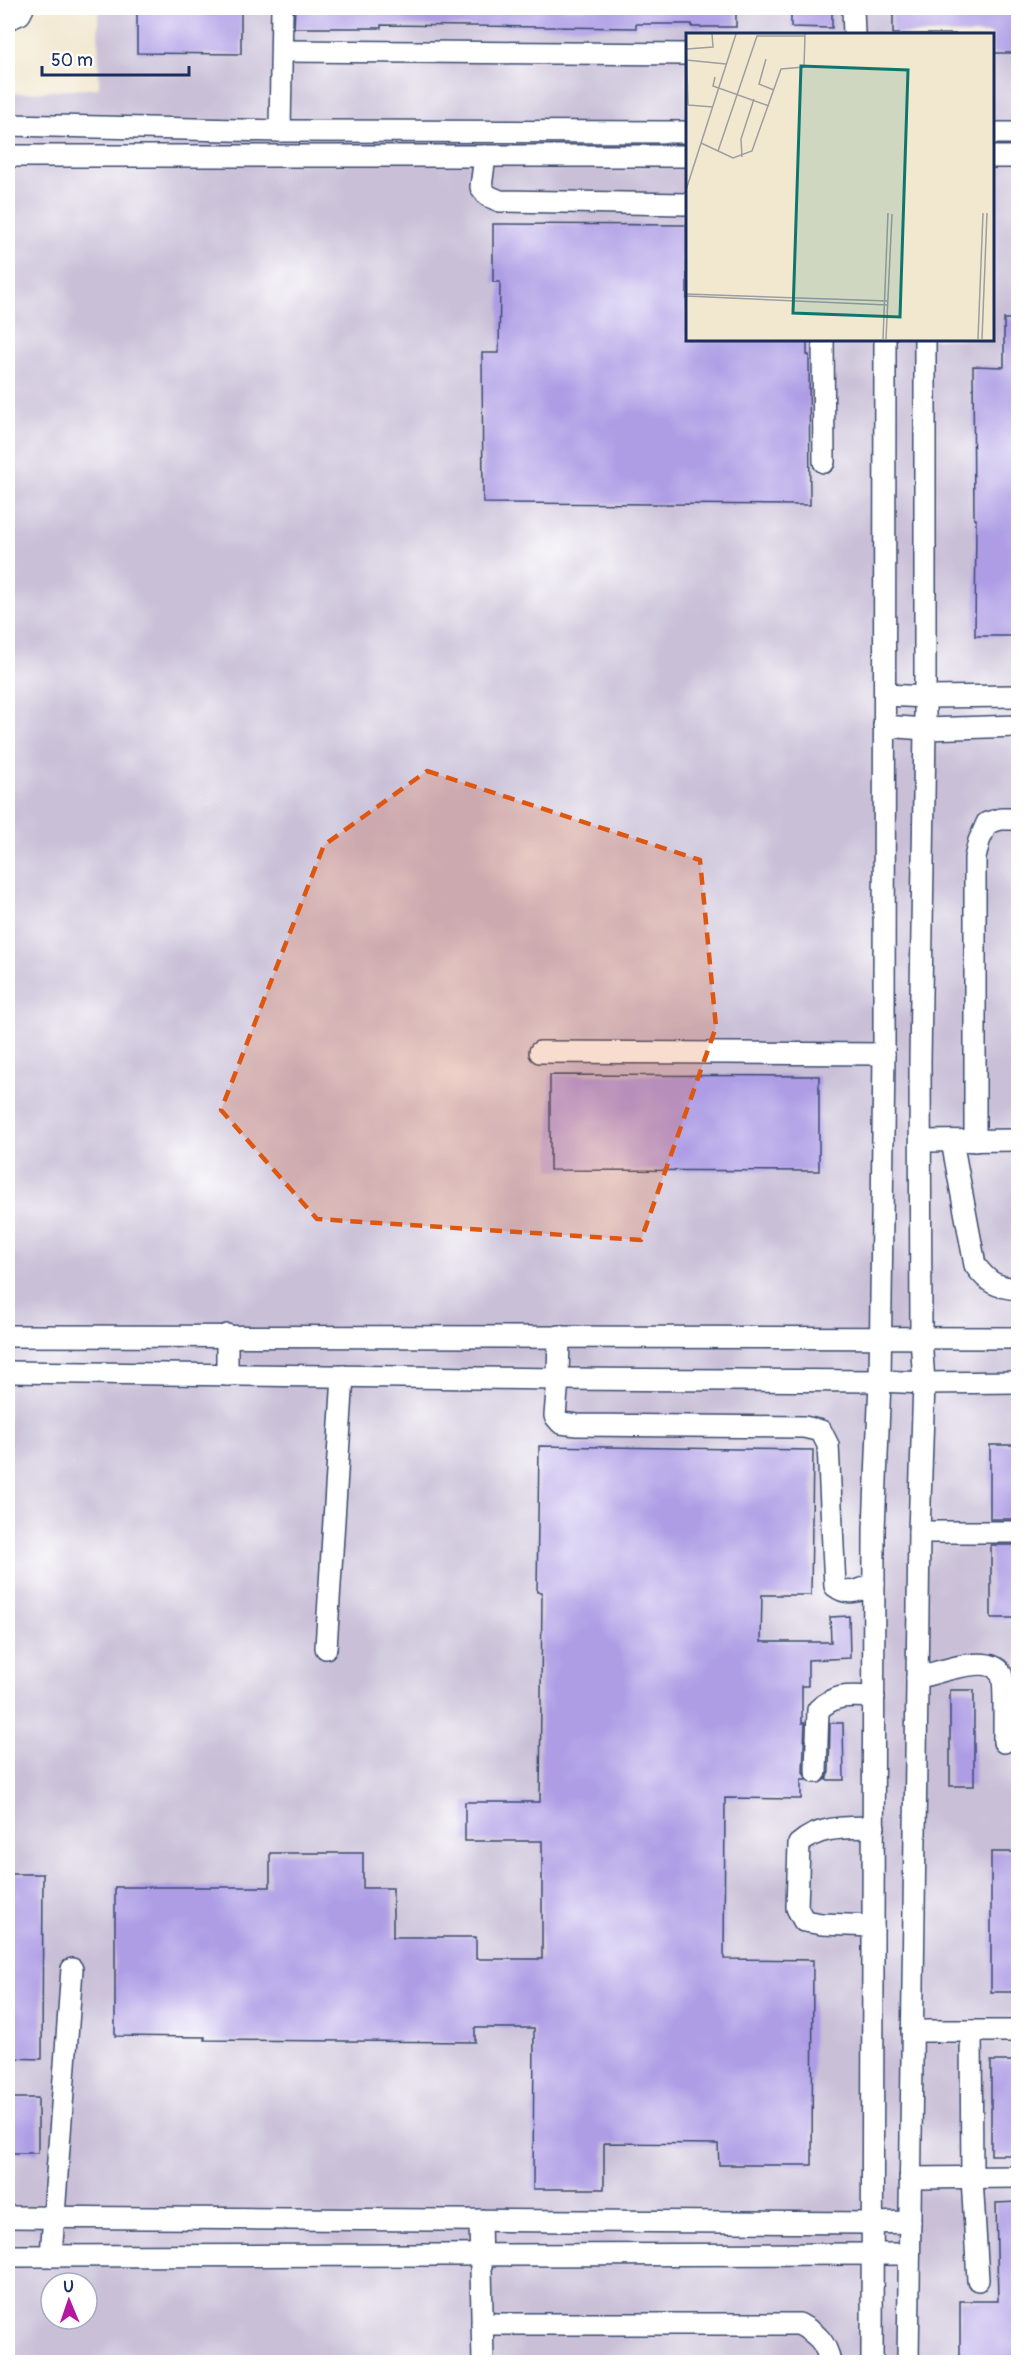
<svg xmlns="http://www.w3.org/2000/svg" width="1026" height="2370" font-family="Pangolin,sans-serif">
	<style>
		.industrial { fill: #c9bfd7; fill-rule: evenodd }
		.building { fill: #ae9de5 }
		.lines { fill: none; stroke-linecap: round; stroke-linejoin: round }
		.minor-casing { stroke: #3b4b6f; stroke-width: 24 }
		.minor { stroke: #fff; stroke-width: 21 }
		.marked { fill: #de5710; fill-opacity: 0.2; stroke: #de5710; stroke-width: 4.5; stroke-dasharray: 12 8; stroke-linejoin: round }
		.inset-road { fill: none; stroke: #9c9ea2; stroke-width: 1.5 }
		.view { fill: #0f766e; fill-opacity: 0.15; stroke: #0f766e; stroke-width: 3 }
		.inset-edge { fill: none; stroke: #1b2f5e; stroke-width: 3 }
	</style>
	<rect width="100%" height="100%" fill="#fff"/>
	<filter id="ink" filterUnits="userSpaceOnUse"><feTurbulence type="fractalNoise" baseFrequency=".0167" numOctaves="2"/><feDisplacementMap in="SourceGraphic" scale="12" xChannelSelector="R" yChannelSelector="G"/><feConvolveMatrix kernelMatrix="1 2 1 2 8 2 1 2 1" color-interpolation-filters="sRGB"/></filter>
	<filter id="wash" filterUnits="userSpaceOnUse"><feTurbulence type="fractalNoise" baseFrequency=".008" numOctaves="4" result="noise"/><feDisplacementMap in="SourceGraphic" scale="24" xChannelSelector="R" yChannelSelector="G"/><feGaussianBlur stdDeviation="1.35" result="paint"/><feColorMatrix in="noise" values="0 0 0 0 0 0 0 0 0 0 0 0 0 0 0 0 0 1.4 0 .05"/><feComposite in="paint" operator="in"/></filter>
	<g filter="url(#wash)">
		<rect width="100%" height="100%" fill="#f2e8d0"/>
		<path class="industrial" d="M 98,8 L 1018,8 L 1018,2362 L 8,2362 L 8,94 L 99,88 ZM 687,34 L 992,34 L 992,339 L 687,339 ZM 51,2283 L 87,2283 L 87,2319 L 51,2319 Z"/>
		<g id="blocks">
			<g class="building">
				<path d="M 137,8 L 241,8 L 241,54 L 137,53 Z"/>
				<path d="M 295,8 L 736,8 L 736,27 L 692,27 L 692,24 L 636,24 L 636,28 L 381,25 L 381,28 L 294,28 Z"/>
				<path d="M 791,8 L 832,8 L 832,28 L 791,27 Z"/>
				<path d="M 893,8 L 1018,8 L 1018,53 L 992,53 L 992,34 L 893,34 Z"/>
				<path d="M 493,224 L 687,225 L 687,339 L 807,339 L 807,355 L 809,355 L 810,505 L 483,503 L 482,353 L 499,353 L 500,282 L 493,282 Z"/>
				<path d="M 1004,319 L 1018,319 L 1018,636 L 975,636 L 976,519 L 974,519 L 973,366 L 1004,367 Z"/>
				<path d="M 550,1075 L 819,1076 L 819,1171 L 550,1170 Z"/>
				<rect x="990" y="1445" width="28" height="74"/>
				<path d="M 539,1446 L 813,1450 L 811,1595 L 762,1595 L 761,1642 L 831,1642 L 830,1617 L 849,1616 L 850,1658 L 808,1660 L 808,1686 L 802,1686 L 802,1723 L 805,1723 L 803,1772 L 807,1780 L 801,1780 L 801,1799 L 725,1798 L 724,1959 L 813,1960 L 812,2165 L 719,2165 L 718,2144 L 604,2143 L 604,2189 L 533,2189 L 534,2028 L 475,2028 L 475,2042 L 205,2040 L 205,2037 L 115,2036 L 115,1887 L 270,1887 L 270,1853 L 363,1853 L 363,1888 L 393,1888 L 393,1937 L 476,1937 L 476,1959 L 542,1959 L 542,1841 L 465,1841 L 465,1802 L 540,1802 L 542,1592 L 537,1592 Z"/>
				<rect x="991" y="1545" width="27" height="73"/>
				<rect x="950" y="1690" width="24" height="96"/>
				<path d="M 830,1723 L 843,1723 L 844,1780 L 826,1780 L 829,1772 Z"/>
				<rect x="991" y="1852" width="27" height="140"/>
				<path d="M 8,1874 L 43,1874 L 42,2059 L 8,2058 Z"/>
				<rect x="991" y="2061" width="27" height="94"/>
				<rect x="8" y="2098" width="30" height="55"/>
				<path d="M 1018,2202 L 1018,2362 L 960,2362 L 960,2301 L 998,2301 L 996,2203 Z"/>
			</g>
		</g>
	</g>
	<g filter="url(#ink)">
		<use href="#blocks" fill-opacity="0" stroke="#3b4b6f" stroke-width="1.5"/>
		<g class="lines">
			<g class="minor-casing">
				<g id="minor">
					<path d="M 853,8 L 854,34"/>
					<path d="M 8,19 L 20,14 L 23,8"/>
					<path d="M 282,51 L 687,54"/>
					<path d="M 8,125 L 280,131 L 687,132"/>
					<path d="M 280,131 L 282,8"/>
					<path d="M 992,133 L 1018,133"/>
					<path d="M 8,156 L 687,156"/>
					<path d="M 485,156 L 481,187 L 488,196 L 500,201 L 687,204"/>
					<path d="M 992,157 L 1018,157"/>
					<path d="M 823,339 L 824,462"/>
					<path d="M 885,695 L 926,697 L 1018,696"/>
					<path d="M 884,726 L 925,729 L 1018,726"/>
					<path d="M 540,1052 L 884,1054"/>
					<path d="M 922,1141 L 1018,1140"/>
					<path d="M 952,1141 L 975,1265 C 988,1283 996,1287 1018,1289"/>
					<path d="M 975,1141 L 975,858 L 979,841 L 987,823 L 1001,819 L 1018,819"/>
					<path d="M 8,1336 L 1018,1338"/>
					<path d="M 559,1336 L 558,1379 L 555,1416 L 561,1423 L 577,1425 L 804,1427 L 821,1431 L 828,1445 L 835,1586 C 849,1597 860,1590 874,1584"/>
					<path d="M 8,1372 L 558,1379 L 880,1381 L 924,1383 L 1018,1382"/>
					<path d="M 227,1375 L 227,1335"/>
					<path d="M 919,1532 L 1018,1532"/>
					<path d="M 326,1648 L 343,1376"/>
					<path d="M 917,1678 C 936,1673 989,1653 1001,1673 C 1005,1680 1004,1730 1004,1742"/>
					<path d="M 816,1772 L 818,1710 C 836,1693 850,1696 874,1697"/>
					<path d="M 873,1926 L 822,1924 L 804,1921 L 797,1908 L 799,1844 C 820,1825 848,1828 874,1827"/>
					<path d="M 912,2031 L 1018,2031"/>
					<path d="M 971,2031 L 972,2178 L 978,2280"/>
					<path d="M 910,2178 L 1018,2177"/>
					<path d="M 8,2217 L 872,2223 L 910,2222"/>
					<path d="M 480,2220 L 483,2362"/>
					<path d="M 8,2256 L 909,2254"/>
					<path d="M 51,2256 L 72,1969"/>
					<path d="M 482,2324 L 799,2324 C 817,2334 826,2342 830,2362"/>
					<path d="M 872,2362 L 874,1529 L 880,1381 L 884,1054 L 885,339"/>
					<path d="M 908,2362 L 919,1532 L 924,1383 L 921,1337 L 920,1062 L 925,729 L 925,339"/>
				</g>
			</g>
			<use href="#minor" class="minor"/>
		</g>
	</g>
	<path class="marked" d="M 427,771 L 700,860 L 716,1027 L 641,1240 L 317,1219 L 221,1110 L 324,845 Z"/>
	<g transform="translate(686 33)">
		<rect width="308" height="308" fill="#f2e8d0"/>
		<path class="inset-road" d="M 0,1 L 2,72M 1,16 L 27,14 L 26,1M 80,26 L 73,51 L 88,57M 0,27 L 40,31M 29,44 L 27,53 L 83,73M 2,72 L 27,74M 15,110 L 47,125 L 66,118 L 95,36 L 118,34 L 119,1M 32,118 L 71,3 L 119,3M 56,124 L 55,106 L 68,66M 0,157 L 50,1M 0,261 L 202,268M 0,263 L 202,272M 197,306 L 202,180M 200,306 L 206,181M 292,306 L 297,180M 296,306 L 301,180"/>
		<path class="view" d="M 115,33 L 222,37 L 214,284 L 107,280 Z"/>
		<rect width="308" height="308" class="inset-edge"/>
	</g>
	<rect width="1026" height="2370" fill="none" stroke="#fff" stroke-width="30"/>
	<g transform="translate(69 2301) rotate(358)"><circle r="28" fill="#ffffff" stroke="#a4acbf" stroke-width="1.5"/>
	<path d="M0-4.5L10 22L0 15L-10 22Z" fill="#b5179e"/>
	<text y="-9" font-size="16" font-weight="bold" text-anchor="middle" fill="#1b2f5e">U</text>
	</g>
	<path d="M42 66v9h147v-9" fill="none" stroke="#1b2f5e" stroke-width="3"/>
	<text x="51" y="66" font-size="18" fill="#1b2f5e" stroke="#ffffff" stroke-width="4.5" paint-order="stroke">50 m</text>
</svg>
